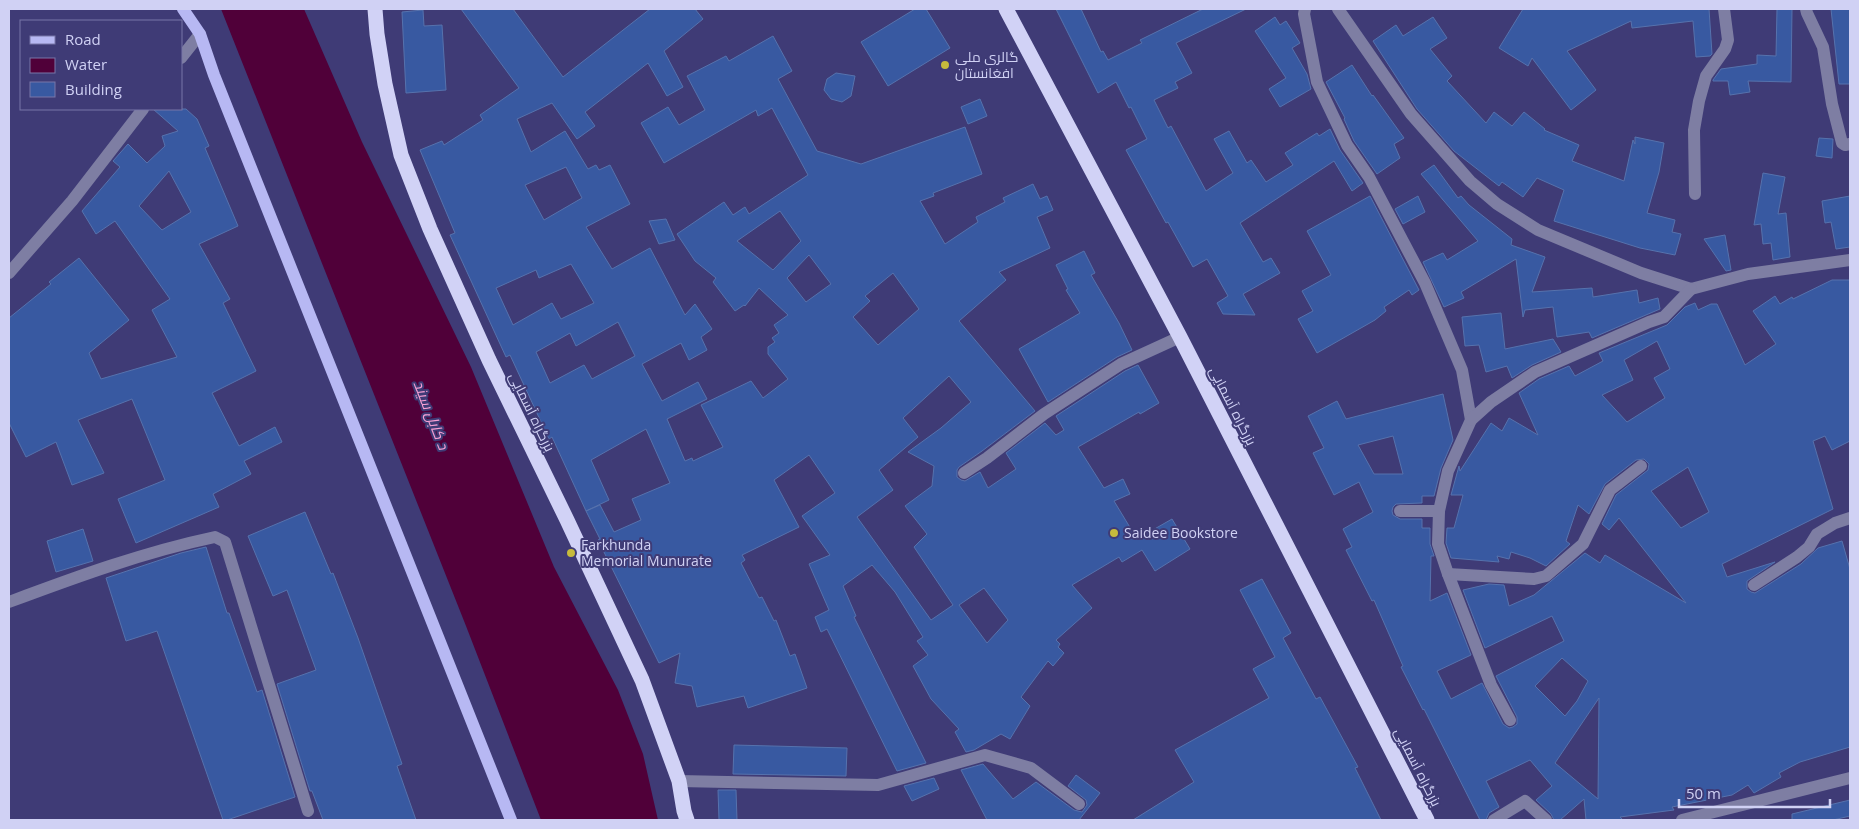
<svg xmlns="http://www.w3.org/2000/svg" width="1859" height="829" font-family="'Open Sans',Cairo,sans-serif">
	<style>
		.water { fill: #500039 }
		.building { fill: #3859a1; stroke: #5672ad; fill-rule: evenodd }
		.lines { fill: none; stroke-linecap: round; stroke-linejoin: round }
		.minor { stroke: #7e7ea3; stroke-width: 12 }
		.major { stroke: #b7b8f3; stroke-width: 12 }
		.highway { stroke: #d1d2f6; stroke-width: 15 }
		.poi-dot { fill: #c7bb3c; stroke: #3f3b76; stroke-width: 2 }
		.labels { text-anchor: middle; stroke-width: 4; stroke-linejoin: round; paint-order: stroke }
		.poi-label { font-size: 14px; fill: #d0d1f4; stroke: #3f3b76; text-anchor: start }
		.street-label { font-size: 14px; fill: #d0d1f4; stroke: #3f3b76 }
		.water-label { font-size: 15px; font-style: italic; fill: #f8a0d4; stroke: #3f3b76 }
	</style>
	<rect width="100%" height="100%" fill="#3f3b76"/>
	<path class="water" d="M 221,9 L 304,9 L 362,142 L 471,367 L 554,567 L 618,690 L 643,754 L 658,820 L 541,820 L 466,626 Z"/>
	<g class="building">
		<path d="M 461,9 L 513,9 L 563,77 L 650,9 L 695,9 L 703,19 L 664,51 L 683,87 L 667,96 L 648,63 L 585,112 L 595,126 L 577,139 L 552,103 L 517,119 L 531,152 L 565,131 L 588,169 L 596,165 L 599,170 L 610,165 L 630,204 L 586,227 L 612,269 L 650,248 L 685,315 L 695,304 L 712,329 L 701,337 L 707,350 L 689,360 L 681,343 L 642,364 L 662,401 L 698,382 L 707,399 L 667,419 L 685,461 L 692,458 L 693,461 L 723,447 L 701,405 L 751,381 L 763,398 L 788,379 L 768,354 L 768,347 L 775,342 L 772,338 L 779,333 L 774,325 L 788,315 L 759,288 L 745,306 L 744,305 L 735,311 L 713,282 L 716,278 L 695,261 L 677,234 L 724,202 L 733,215 L 745,207 L 749,214 L 808,175 L 772,108 L 758,116 L 756,110 L 664,163 L 641,123 L 668,107 L 679,125 L 705,110 L 687,76 L 726,56 L 729,61 L 773,36 L 792,71 L 778,79 L 817,151 L 861,164 L 965,127 L 982,174 L 933,193 L 934,196 L 920,201 L 945,244 L 978,222 L 976,217 L 1005,202 L 1003,198 L 1033,184 L 1040,199 L 1047,196 L 1053,210 L 1037,217 L 1050,248 L 999,272 L 1006,280 L 959,321 L 1035,411 L 982,451 L 959,467 L 957,470 L 957,477 L 961,480 L 965,481 L 980,472 L 988,488 L 1016,469 L 1006,453 L 1045,423 L 1056,435 L 1064,430 L 1056,416 L 1125,371 L 1138,365 L 1159,403 L 1140,414 L 1139,412 L 1078,447 L 1104,488 L 1123,479 L 1130,494 L 1114,501 L 1137,539 L 1172,519 L 1190,549 L 1155,571 L 1142,550 L 1122,562 L 1119,557 L 1072,585 L 1092,608 L 1056,640 L 1060,644 L 1058,647 L 1064,653 L 1053,666 L 1048,661 L 1021,697 L 1030,706 L 1010,739 L 1001,734 L 974,750 L 966,752 L 955,732 L 959,729 L 931,699 L 913,666 L 928,655 L 917,641 L 923,637 L 895,592 L 872,565 L 843,586 L 856,616 L 854,617 L 926,763 L 897,771 L 827,629 L 821,632 L 815,617 L 829,610 L 809,564 L 830,555 L 802,516 L 835,493 L 809,455 L 774,480 L 799,527 L 742,555 L 745,560 L 741,563 L 759,598 L 762,597 L 774,621 L 776,620 L 790,656 L 795,654 L 807,688 L 748,708 L 744,696 L 697,707 L 692,686 L 675,683 L 680,653 L 659,663 L 598,540 L 600,539 L 586,511 L 600,505 L 614,532 L 641,520 L 632,499 L 670,483 L 646,429 L 591,460 L 609,500 L 586,511 L 552,437 L 549,439 L 510,355 L 506,357 L 450,235 L 455,233 L 420,150 L 442,141 L 444,145 L 483,120 L 480,115 L 519,88 ZM 566,167 L 582,198 L 544,220 L 525,185 ZM 780,211 L 801,241 L 773,270 L 737,241 ZM 809,255 L 831,284 L 806,302 L 787,278 ZM 571,264 L 594,303 L 561,319 L 552,303 L 513,325 L 496,288 L 536,270 L 539,278 ZM 893,273 L 919,309 L 878,345 L 853,317 L 870,301 L 865,296 ZM 618,322 L 635,356 L 592,379 L 584,365 L 550,383 L 536,352 L 570,333 L 576,346 ZM 949,376 L 971,402 L 941,428 L 908,452 L 934,466 L 932,486 L 905,506 L 927,534 L 914,547 L 953,605 L 931,620 L 857,517 L 893,490 L 879,470 L 918,437 L 903,418 ZM 984,588 L 1008,620 L 987,643 L 959,605 Z"/>
		<path d="M 915,9 L 926,9 L 950,48 L 888,86 L 861,42 Z"/>
		<path d="M 1056,9 L 1081,9 L 1101,52 L 1103,51 L 1108,60 L 1142,43 L 1140,40 L 1203,9 L 1246,9 L 1176,43 L 1192,73 L 1175,82 L 1178,88 L 1154,100 L 1168,128 L 1171,126 L 1206,191 L 1233,173 L 1214,139 L 1229,131 L 1247,163 L 1251,160 L 1266,182 L 1293,165 L 1285,153 L 1317,133 L 1319,136 L 1330,129 L 1340,150 L 1363,183 L 1352,191 L 1334,161 L 1240,223 L 1263,262 L 1271,258 L 1280,273 L 1243,294 L 1255,315 L 1223,314 L 1217,303 L 1228,296 L 1207,259 L 1193,267 L 1168,222 L 1166,223 L 1126,150 L 1147,139 L 1131,107 L 1129,108 L 1116,82 L 1098,93 Z"/>
		<path d="M 1523,9 L 1709,9 L 1712,54 L 1710,56 L 1696,57 L 1693,21 L 1632,28 L 1631,21 L 1567,51 L 1596,90 L 1571,110 L 1532,58 L 1528,66 L 1499,48 Z"/>
		<path d="M 1777,9 L 1792,9 L 1791,82 L 1748,81 L 1750,92 L 1730,95 L 1728,81 L 1713,81 L 1713,80 L 1721,69 L 1757,64 L 1757,55 L 1776,56 Z"/>
		<path d="M 1831,9 L 1850,9 L 1850,84 L 1839,84 Z"/>
		<path d="M 423,10 L 424,26 L 442,25 L 446,90 L 406,93 L 402,12 Z"/>
		<path d="M 1275,17 L 1280,25 L 1286,21 L 1300,43 L 1292,48 L 1307,74 L 1311,89 L 1280,107 L 1269,89 L 1286,78 L 1255,31 Z"/>
		<path d="M 1433,17 L 1447,38 L 1430,49 L 1452,76 L 1447,81 L 1486,123 L 1494,112 L 1512,126 L 1524,112 L 1545,129 L 1544,130 L 1579,145 L 1572,161 L 1624,181 L 1633,140 L 1635,144 L 1635,137 L 1664,143 L 1659,172 L 1647,213 L 1675,220 L 1672,232 L 1681,234 L 1675,255 L 1640,248 L 1554,221 L 1564,190 L 1537,178 L 1523,197 L 1502,182 L 1499,186 L 1454,151 L 1417,109 L 1373,41 L 1396,25 L 1403,36 Z"/>
		<path d="M 1352,65 L 1372,96 L 1373,95 L 1404,138 L 1394,144 L 1400,158 L 1377,174 L 1354,141 L 1344,119 L 1345,118 L 1326,82 Z"/>
		<path d="M 836,73 L 855,76 L 851,96 L 842,102 L 831,99 L 824,90 L 827,79 Z"/>
		<path d="M 980,99 L 987,116 L 968,124 L 961,107 Z"/>
		<path d="M 153,109 L 186,109 L 197,119 L 209,146 L 205,148 L 238,226 L 199,244 L 230,299 L 223,303 L 256,371 L 212,393 L 239,446 L 275,427 L 282,442 L 244,461 L 251,474 L 213,494 L 219,507 L 136,543 L 118,499 L 165,480 L 132,399 L 78,420 L 104,473 L 72,485 L 56,442 L 26,457 L 9,423 L 9,318 L 51,284 L 49,282 L 79,258 L 129,320 L 89,353 L 101,379 L 177,357 L 152,310 L 170,299 L 115,221 L 96,234 L 82,211 L 120,167 L 113,161 L 128,144 L 147,163 L 165,146 L 162,136 L 178,131 ZM 169,171 L 191,212 L 162,230 L 139,206 Z"/>
		<path d="M 1819,138 L 1833,139 L 1832,158 L 1816,156 Z"/>
		<path d="M 1434,165 L 1458,198 L 1461,196 L 1469,205 L 1512,239 L 1511,245 L 1545,257 L 1532,292 L 1592,288 L 1593,297 L 1637,290 L 1639,303 L 1658,298 L 1660,309 L 1592,338 L 1589,332 L 1557,337 L 1553,307 L 1525,310 L 1523,317 L 1516,259 L 1461,292 L 1464,298 L 1444,307 L 1423,262 L 1443,253 L 1447,260 L 1478,241 L 1421,174 Z"/>
		<path d="M 1763,173 L 1785,177 L 1778,214 L 1786,213 L 1790,257 L 1773,260 L 1771,243 L 1763,244 L 1761,224 L 1754,225 Z"/>
		<path d="M 1370,196 L 1419,290 L 1412,295 L 1409,290 L 1384,307 L 1386,311 L 1375,320 L 1317,353 L 1298,319 L 1313,311 L 1302,291 L 1331,275 L 1307,231 Z"/>
		<path d="M 1418,196 L 1425,212 L 1403,224 L 1395,209 Z"/>
		<path d="M 1850,196 L 1850,247 L 1836,249 L 1831,222 L 1825,223 L 1822,201 Z"/>
		<path d="M 666,219 L 675,240 L 659,244 L 649,221 Z"/>
		<path d="M 1725,235 L 1731,270 L 1726,271 L 1704,239 Z"/>
		<path d="M 1084,251 L 1095,273 L 1091,275 L 1119,323 L 1132,350 L 1117,357 L 1048,402 L 1019,349 L 1080,313 L 1066,290 L 1068,289 L 1056,265 Z"/>
		<path d="M 1832,280 L 1850,280 L 1850,441 L 1832,450 L 1825,436 L 1813,441 L 1833,509 L 1722,564 L 1727,577 L 1775,562 L 1747,581 L 1747,589 L 1751,592 L 1755,593 L 1801,564 L 1818,548 L 1842,541 L 1850,569 L 1850,747 L 1800,762 L 1779,773 L 1781,777 L 1754,793 L 1748,785 L 1732,795 L 1672,807 L 1674,810 L 1620,817 L 1623,820 L 1586,820 L 1584,799 L 1560,820 L 1554,820 L 1551,814 L 1536,800 L 1552,786 L 1530,760 L 1486,781 L 1499,807 L 1489,813 L 1486,820 L 1480,820 L 1424,709 L 1423,710 L 1401,667 L 1403,666 L 1374,600 L 1372,601 L 1346,550 L 1352,547 L 1343,529 L 1373,512 L 1359,482 L 1334,495 L 1313,453 L 1324,448 L 1308,416 L 1337,401 L 1346,419 L 1443,394 L 1453,440 L 1441,468 L 1434,496 L 1422,496 L 1422,503 L 1396,504 L 1393,507 L 1392,511 L 1393,515 L 1400,519 L 1422,519 L 1422,528 L 1430,528 L 1430,544 L 1434,556 L 1431,556 L 1430,601 L 1447,593 L 1471,655 L 1437,671 L 1451,699 L 1482,683 L 1503,724 L 1509,728 L 1513,727 L 1517,724 L 1517,717 L 1496,676 L 1564,641 L 1552,616 L 1485,648 L 1463,590 L 1489,584 L 1504,585 L 1509,606 L 1534,595 L 1585,553 L 1600,563 L 1605,555 L 1686,603 L 1619,518 L 1609,530 L 1602,524 L 1616,495 L 1648,470 L 1649,464 L 1644,459 L 1636,460 L 1605,484 L 1589,514 L 1578,505 L 1566,541 L 1570,544 L 1546,566 L 1530,558 L 1511,552 L 1509,559 L 1497,556 L 1499,562 L 1451,558 L 1446,543 L 1447,528 L 1454,528 L 1463,495 L 1451,495 L 1459,466 L 1460,471 L 1491,423 L 1502,431 L 1509,418 L 1538,435 L 1519,393 L 1539,379 L 1569,366 L 1575,376 L 1603,361 L 1599,353 L 1667,325 L 1685,307 L 1695,303 L 1698,310 L 1711,304 L 1717,304 L 1745,365 L 1776,344 L 1753,311 L 1775,296 L 1780,304 L 1792,297 L 1793,299 ZM 1657,341 L 1670,369 L 1654,378 L 1665,398 L 1627,422 L 1602,395 L 1633,380 L 1624,360 ZM 1393,436 L 1403,474 L 1374,474 L 1358,445 ZM 1688,467 L 1709,512 L 1681,528 L 1651,491 ZM 1562,658 L 1588,681 L 1577,701 L 1565,716 L 1535,686 ZM 1599,698 L 1598,799 L 1555,763 Z"/>
		<path d="M 1501,313 L 1505,349 L 1553,339 L 1561,352 L 1532,365 L 1512,378 L 1507,366 L 1486,372 L 1479,345 L 1465,346 L 1462,317 Z"/>
		<path d="M 305,512 L 331,574 L 333,573 L 358,638 L 402,764 L 397,766 L 416,820 L 323,820 L 312,791 L 310,791 L 277,684 L 316,670 L 287,590 L 273,596 L 248,536 Z"/>
		<path d="M 83,529 L 93,561 L 56,572 L 47,541 Z"/>
		<path d="M 206,547 L 227,613 L 229,613 L 257,692 L 262,690 L 295,797 L 227,820 L 223,820 L 157,631 L 126,641 L 106,578 L 181,553 Z"/>
		<path d="M 1262,579 L 1291,633 L 1283,638 L 1316,699 L 1320,697 L 1358,767 L 1355,768 L 1381,820 L 1133,820 L 1194,782 L 1175,750 L 1269,698 L 1253,669 L 1275,657 L 1240,590 Z"/>
		<path d="M 734,745 L 847,748 L 846,776 L 733,774 Z"/>
		<path d="M 983,764 L 1013,799 L 1036,782 L 1074,810 L 1082,812 L 1087,805 L 1086,800 L 1068,786 L 1076,775 L 1100,793 L 1079,820 L 987,820 L 961,770 Z"/>
		<path d="M 934,778 L 939,789 L 912,801 L 904,786 Z"/>
		<path d="M 718,790 L 736,790 L 737,820 L 719,820 Z"/>
		<path d="M 1850,800 L 1850,816 L 1833,820 L 1792,820 L 1792,814 Z"/>
	</g>
	<g class="lines">
		<g class="minor">
			<path d="M 1305,9 L 1304,14 L 1317,82 L 1347,145 L 1369,177 L 1425,283 L 1462,370 L 1471,420 L 1448,471 L 1439,511 L 1438,544 L 1448,574 L 1491,685 L 1510,720"/>
			<path d="M 1338,9 L 1411,114 L 1470,181 L 1497,204 L 1538,230 L 1641,273 L 1691,289 L 1748,274 L 1850,260"/>
			<path d="M 1806,9 L 1807,13 L 1823,47 L 1832,104 L 1842,143 L 1845,145 L 1850,144"/>
			<path d="M 181,58 L 200,34"/>
			<path d="M 1695,194 L 1694,130 L 1699,101 L 1706,76 L 1725,49 L 1728,40 L 1724,9"/>
			<path d="M 9,273 L 72,201 L 143,109"/>
			<path d="M 1471,420 L 1491,402 L 1535,372 L 1649,322 L 1664,317 L 1691,289"/>
			<path d="M 964,473 L 987,458 L 1044,414 L 1121,364 L 1180,337"/>
			<path d="M 1400,511 L 1439,511"/>
			<path d="M 1448,574 L 1534,579 L 1546,576 L 1583,544 L 1610,490 L 1641,466"/>
			<path d="M 1754,585 L 1797,557 L 1809,547 L 1817,534 L 1835,523 L 1850,518"/>
			<path d="M 9,602 C 76,577 144,552 215,537 L 225,542 L 308,811"/>
			<path d="M 679,781 L 878,785 L 985,755 L 1031,768 L 1079,804"/>
			<path d="M 1494,820 L 1525,801 L 1546,820"/>
			<path d="M 1682,820 L 1850,778"/>
		</g>
		<path class="major" d="M 183,9 L 200,34 L 214,75 L 511,820"/>
		<g class="highway">
			<path d="M 375,9 L 377,34 L 385,84 L 401,155 L 430,229 L 489,360 L 567,520 L 642,680 L 679,781 L 684,811 L 687,820"/>
			<path d="M 1006,9 L 1180,337 L 1427,820"/>
		</g>
	</g>
	<g class="poi-dot">
		<circle cx="945" cy="65" r="5"/>
		<circle cx="1114" cy="533" r="5"/>
		<circle cx="571" cy="553" r="5"/>
	</g>
	<g class="labels">
		<g class="poi-label">
			<text x="955" y="62">گالری ملی<tspan x="955" dy="16">افغانستان</tspan></text>
			<text x="1124" y="538">Saidee Bookstore</text>
			<text x="581" y="550">Farkhunda<tspan x="581" dy="16">Memorial Munurate</tspan></text>
		</g>
		<g class="street-label">
			<text transform="translate(1233 406) rotate(63)" y="5">بزرگراه آسمایی</text>
			<text transform="translate(532 412) rotate(64)" y="5">بزرگراه آسمایی</text>
			<text transform="translate(1418 767) rotate(63)" y="5">بزرگراه آسمایی</text>
		</g>
		<g class="water-label">
			<text transform="translate(431 415) rotate(69)" y="5">د کابل سيند</text>
		</g>
	</g>
	<rect width="1859" height="829" fill="none" stroke="#d0d1f4" stroke-width="20"/>
	<rect x="20" y="20" width="162" height="90" fill="#3f3b76" stroke="#7977a8"/>
	<rect x="30" y="36" width="25" height="8" fill="#b7b8f3" stroke="#7977a8"/>
	<text x="65" y="45" font-size="15" fill="#d0d1f4">Road</text>
	<rect x="30" y="58" width="25" height="15" fill="#500039" stroke="#7977a8"/>
	<text x="65" y="70" font-size="15" fill="#d0d1f4">Water</text>
	<rect x="30" y="82" width="25" height="15" fill="#3859a1" stroke="#7977a8"/>
	<text x="65" y="95" font-size="15" fill="#d0d1f4">Building</text>
	<path d="M1679 799v8h151v-8" fill="none" stroke="#d0d1f4" stroke-width="2.5"/>
	<text x="1686" y="799" font-size="15" fill="#d0d1f4" stroke="#3f3b76" stroke-width="4" paint-order="stroke">50 m</text>
</svg>
